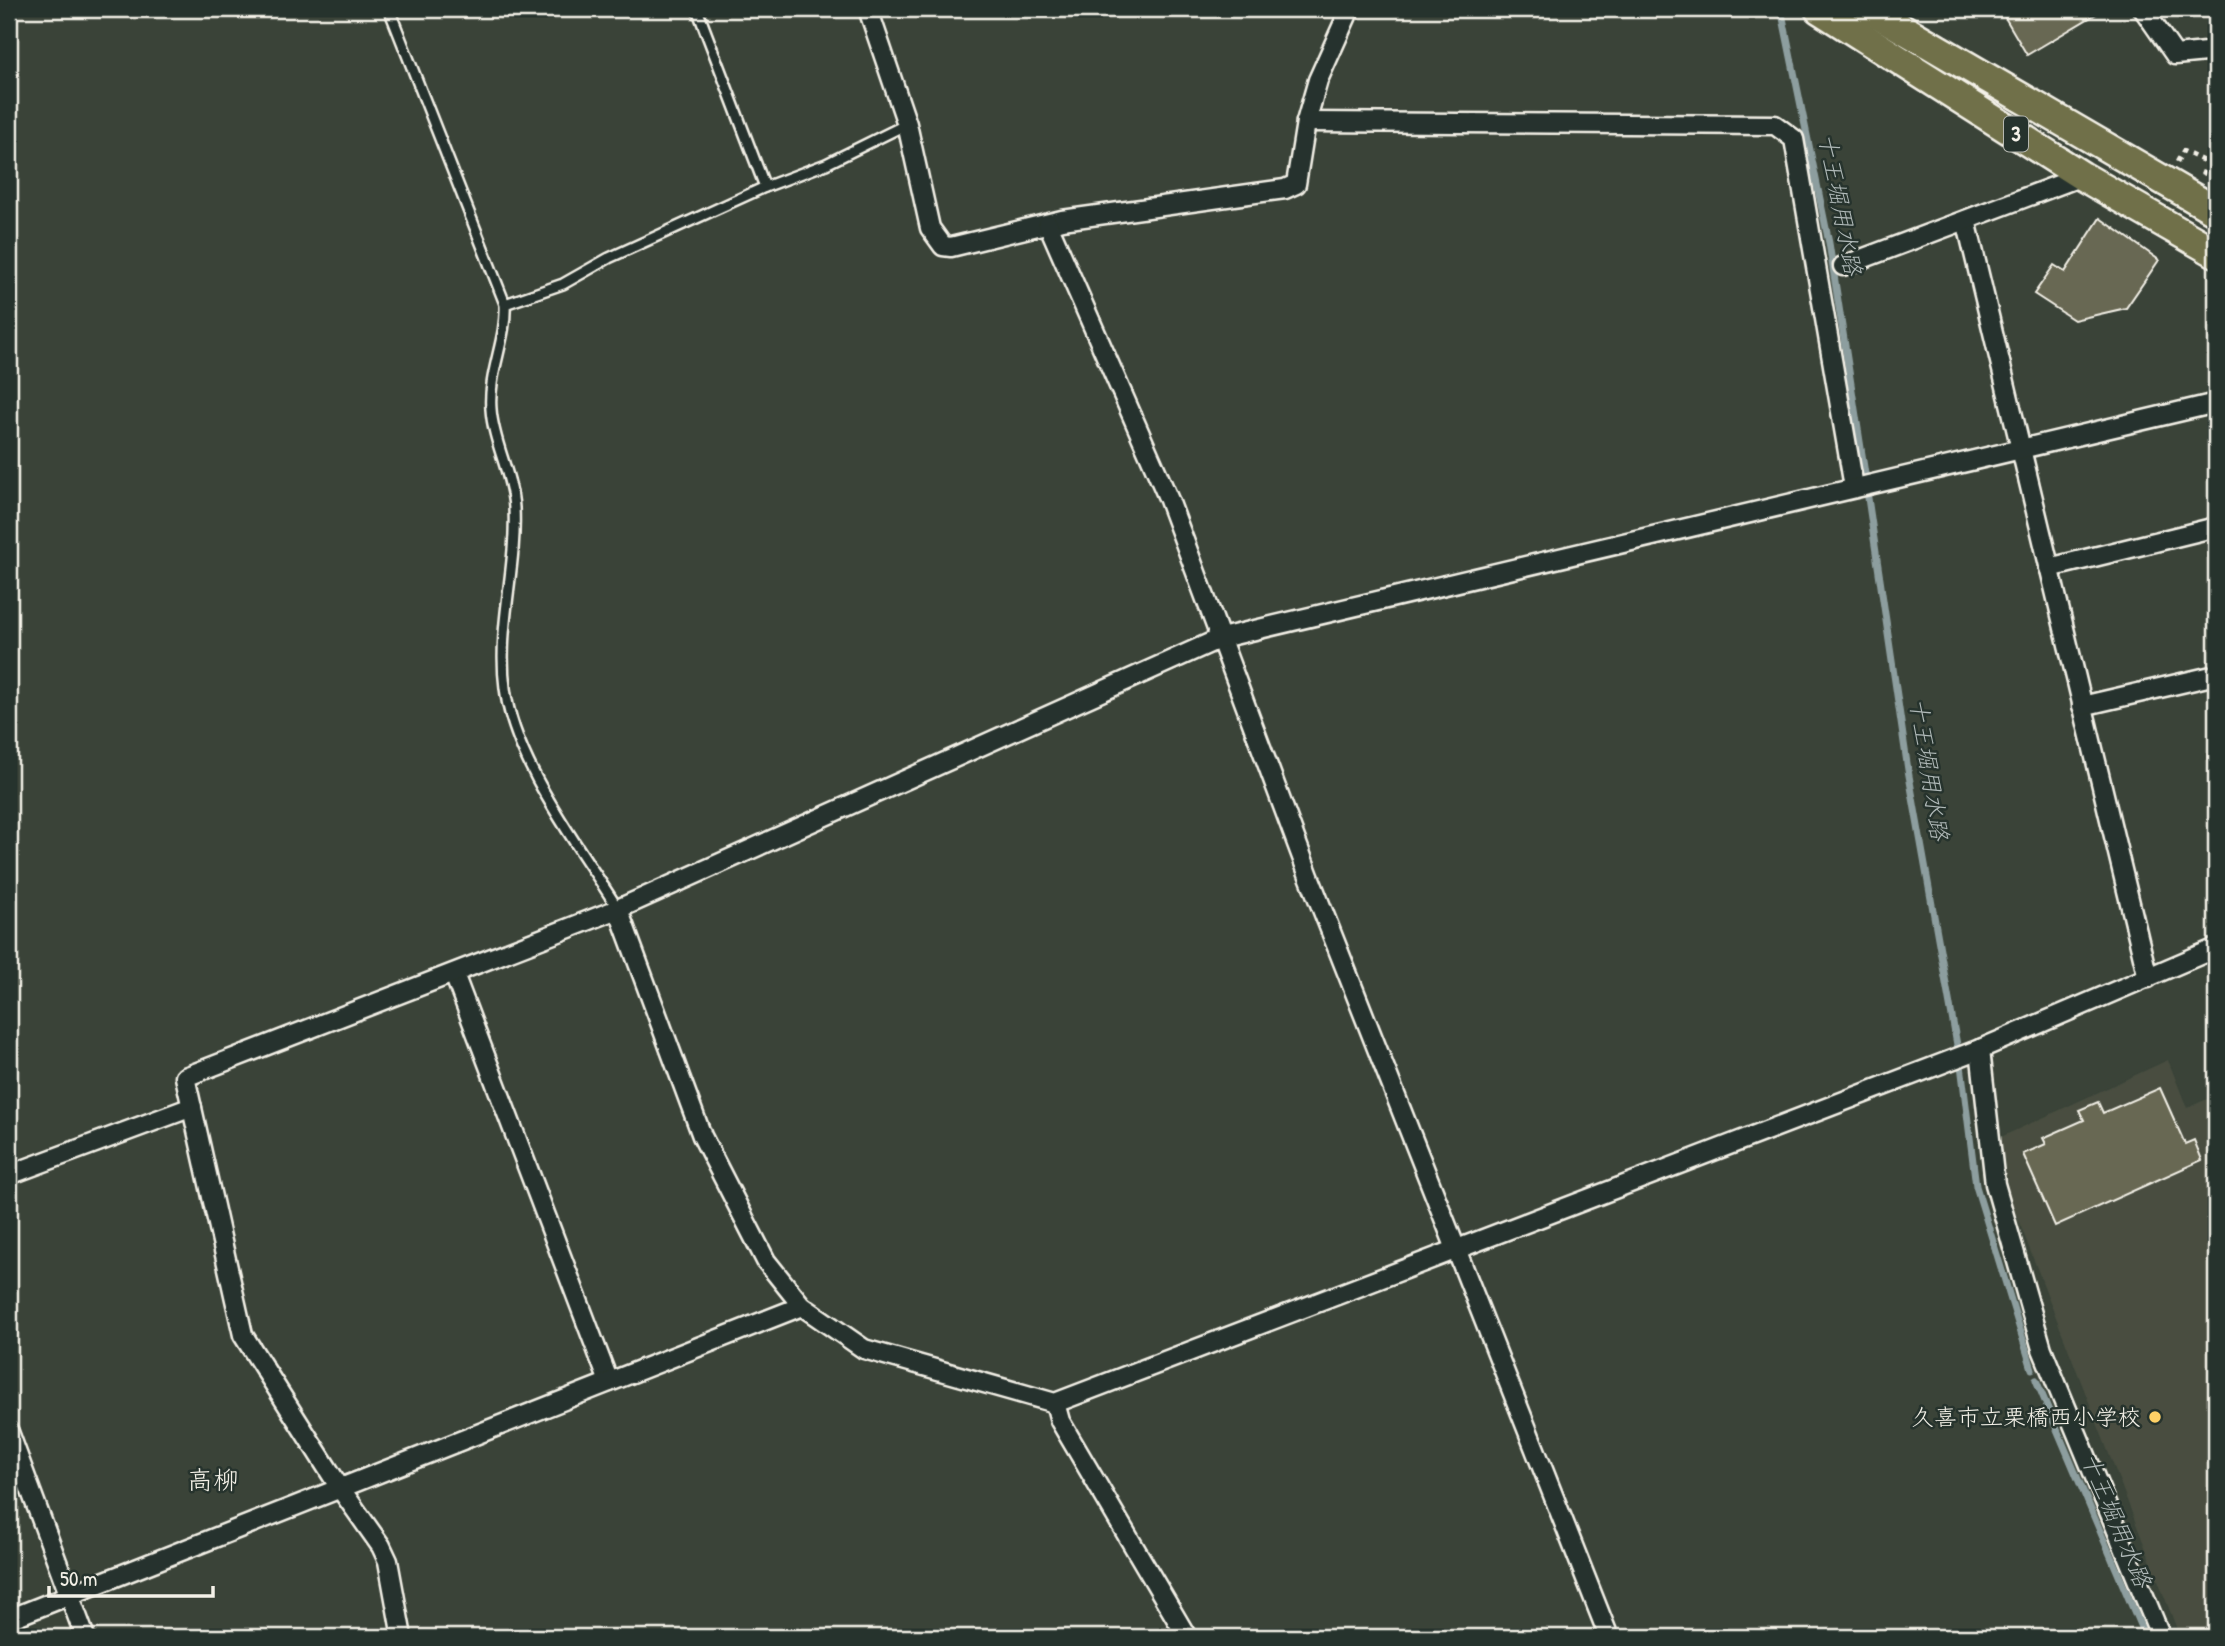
<svg xmlns="http://www.w3.org/2000/svg" width="2225" height="1646" font-family="'Patrick Hand','Klee One',sans-serif">
	<style>
		.built { fill: #484e40 }
		.lines { fill: none; stroke-linecap: round; stroke-linejoin: round }
		.stream { stroke: #8d9e9f; stroke-width: 7 }
		.building { fill: #686853; stroke: #f4f1e8; stroke-width: 2 }
		.lane-casing { stroke: #f4f1e8; stroke-width: 14 }
		.street-casing { stroke: #f4f1e8; stroke-width: 23 }
		.primary-casing { stroke: #f4f1e8; stroke-width: 33 }
		.path { stroke: #f4f1e8; stroke-width: 4.5; stroke-dasharray: 5 5; stroke-linecap: butt }
		.lane { stroke: #26332d; stroke-width: 9 }
		.street { stroke: #26332d; stroke-width: 18 }
		.primary { stroke: #6f704a; stroke-width: 28 }
		.poi-dot { fill: #ffd166; stroke: #26332d; stroke-width: 2.5 }
		.labels { text-anchor: middle; stroke-width: 5; stroke-linejoin: round; paint-order: stroke }
		.shield { fill: #26332d; stroke: #b6b8b0; stroke-width: 2 }
		.shield-label { font-size: 21px; font-weight: bold; fill: #f4f1e8 }
		.poi-label { font-size: 23px; fill: #f4f1e8; stroke: #26332d; text-anchor: end }
		.water-label { font-size: 24px; font-style: italic; fill: #b0b9b8; stroke: #26332d }
		.quarter-label { font-size: 26px; fill: #f4f1e8; stroke: #26332d }
	</style>
	<rect width="100%" height="100%" fill="#3a4338"/>
	<filter id="ink" filterUnits="userSpaceOnUse"><feTurbulence type="fractalNoise" baseFrequency=".0143" numOctaves="2"/><feDisplacementMap in="SourceGraphic" scale="14" xChannelSelector="R" yChannelSelector="G"/><feConvolveMatrix kernelMatrix="1 2 1 2 8 2 1 2 1" color-interpolation-filters="sRGB"/></filter>
	<g filter="url(#ink)">
		<path class="built" d="M 2168,1060 L 2187,1108 L 2216,1095 L 2216,1637 L 2180,1637 L 2009,1196 L 2001,1137 Z"/>
		<g class="lines">
			<g class="stream">
				<path d="M 1783,18 L 1829,243 L 1866,480"/>
				<path d="M 1868,498 L 1908,770 L 1957,1045"/>
				<path d="M 1961,1065 L 1976,1186 L 2032,1369"/>
				<path d="M 2036,1380 L 2145,1637"/>
			</g>
		</g>
		<g class="building">
			<path d="M 2000,9 L 2100,9 L 2101,11 L 2027,55 Z"/>
			<path d="M 2100,218 L 2159,260 L 2126,308 L 2074,320 L 2034,294 L 2054,265 L 2065,272 Z"/>
			<path d="M 2160,1088 L 2185,1144 L 2194,1140 L 2202,1160 L 2055,1226 L 2023,1154 L 2046,1144 L 2043,1138 L 2084,1120 L 2079,1110 L 2098,1102 L 2103,1113 Z"/>
		</g>
		<g class="lines">
			<g class="lane-casing">
				<g id="lane">
					<path d="M 389,9 L 505,304 C 507,339 488,373 491,409 C 493,442 512,474 514,508 C 517,568 497,628 505,688 C 514,763 579,846 618,909"/>
					<path d="M 697,9 L 765,187"/>
					<path d="M 505,304 L 563,284 L 609,258 L 765,187 L 826,164 L 907,124"/>
				</g>
			</g>
			<g class="street-casing">
				<g id="street">
					<path d="M 868,9 L 907,124 L 930,228 L 943,246 L 951,247 L 1062,220 L 1285,189 L 1296,184 L 1306,122 L 1318,80 L 1350,9"/>
					<path d="M 2143,9 L 2175,55 L 2216,51"/>
					<path d="M 1306,122 L 1775,125 L 1794,139 L 1854,487"/>
					<path d="M 1966,220 L 2148,978"/>
					<path d="M 1048,224 L 1169,500 L 1309,876 L 1609,1637"/>
					<path d="M 1843,266 L 2082,176"/>
					<path d="M 2049,568 L 2216,527"/>
					<path d="M 2082,706 L 2216,675"/>
					<path d="M 618,909 L 702,1136 L 766,1261 L 802,1306 L 864,1349 L 1055,1403 L 1980,1049 L 2216,948"/>
					<path d="M 454,974 L 609,1382"/>
					<path d="M 1980,1049 L 1995,1184 L 2042,1349 L 2161,1637"/>
					<path d="M 9,1175 L 192,1107"/>
					<path d="M 1055,1403 L 1060,1421 L 1187,1637"/>
					<path d="M 9,1432 L 85,1637"/>
					<path d="M 9,1619 L 802,1306"/>
					<path d="M 402,1637 L 388,1561 L 381,1546 L 340,1488 L 243,1335 L 185,1077 L 618,909 L 1221,638 L 2216,403"/>
				</g>
			</g>
			<g class="primary-casing">
				<g id="primary">
					<path d="M 1819,9 L 2082,176 L 2216,253"/>
					<path d="M 1869,9 L 2216,211"/>
				</g>
			</g>
			<g class="path">
				<path d="M 2177,162 L 2183,151 L 2216,167"/>
				<path d="M 2201,172 L 2216,178"/>
			</g>
			<use href="#lane" class="lane"/>
			<use href="#street" class="street"/>
			<use href="#primary" class="primary"/>
		</g>
	</g>
	<circle class="poi-dot" cx="2155" cy="1417" r="7"/>
	<g class="labels">
		<rect class="shield" x="2004" y="116.5" width="24" height="35" rx="5"/>
		<g class="shield-label">
			<text x="2016" y="141">3</text>
		</g>
		<g class="poi-label">
			<text x="2141" y="1425">久喜市立栗橋西小学校</text>
		</g>
		<g class="water-label">
			<text transform="translate(1840 204) rotate(79)" y="8">十王堀用水路</text>
			<text transform="translate(1929 769) rotate(81)" y="8">十王堀用水路</text>
			<text transform="translate(2116 1520) rotate(67)" y="8">十王堀用水路</text>
		</g>
		<g class="quarter-label">
			<text x="213" y="1489">高柳</text>
		</g>
	</g>
	<rect width="2225" height="1646" fill="none" stroke="#26332d" stroke-width="35"/>
	<rect x="18" y="18" width="2190" height="1611" fill="none" stroke="#f4f1e8" stroke-width="2.5" filter="url(#ink)"/>
	<path d="M49 1586v10h164v-10" fill="none" stroke="#f4f1e8" stroke-width="3.5"/>
	<text x="60" y="1586" font-size="21" fill="#f4f1e8" stroke="#26332d" stroke-width="5" paint-order="stroke">50 m</text>
</svg>
